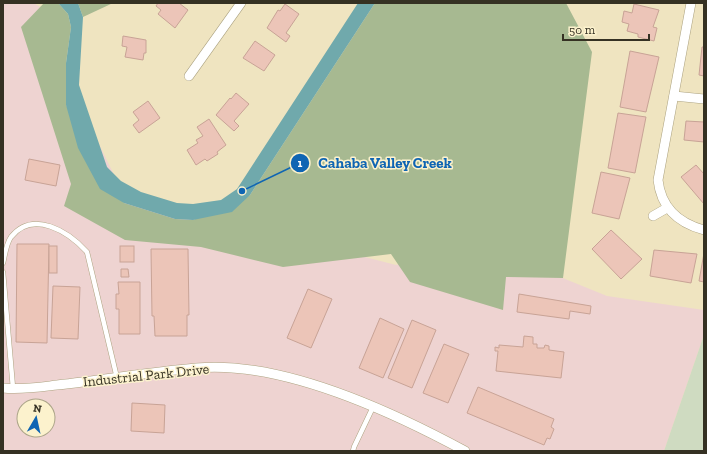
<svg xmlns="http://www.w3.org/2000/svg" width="707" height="454" font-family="'Zilla Slab',serif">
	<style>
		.industrial { fill: #eed3d1; fill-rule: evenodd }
		.green { fill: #cfdbc1 }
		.forest { fill: #a7b991 }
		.water { fill: #70a9ac }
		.building { fill: #ecc5b8; stroke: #c8a396 }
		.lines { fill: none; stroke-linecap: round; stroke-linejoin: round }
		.service-casing { stroke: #ada381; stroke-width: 5.5 }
		.minor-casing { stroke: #ada381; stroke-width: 10 }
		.service { stroke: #fff; stroke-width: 4.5 }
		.minor { stroke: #fff; stroke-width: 9 }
		.labels { text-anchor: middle; stroke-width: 3; stroke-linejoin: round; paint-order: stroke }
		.street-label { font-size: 14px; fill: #353123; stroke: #fcf2cd }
		.leader { fill: none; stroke: #0f65b3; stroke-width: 1.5 }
		.callout-dot { fill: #0f65b3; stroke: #fcf2cd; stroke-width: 1.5 }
		.mark-label { font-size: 12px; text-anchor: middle; font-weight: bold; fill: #fff }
		.callout-label { font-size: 15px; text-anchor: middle; font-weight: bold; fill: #0f65b3; stroke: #fcf2cd; stroke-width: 3; stroke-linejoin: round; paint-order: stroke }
	</style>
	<rect width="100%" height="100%" fill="#efe4c0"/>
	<path class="industrial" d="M 3,3 L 34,3 L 43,9 L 65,75 L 124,195 L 396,265 L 472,241 L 607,296 L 704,310 L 704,335 L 664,451 L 3,451 ZM 24,406 L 48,406 L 48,430 L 24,430 Z"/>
	<path class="green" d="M 704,335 L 704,451 L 664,451 Z"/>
	<g class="forest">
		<path d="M 44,3 L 58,3 L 68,14 L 71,27 L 66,63 L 66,105 L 124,203 L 175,219 L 193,220 L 250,195 L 375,3 L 566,3 L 592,52 L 563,278 L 506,277 L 503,310 L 410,282 L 391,254 L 283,267 L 201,247 L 125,240 L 64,206 L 71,184 L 21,27 Z"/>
		<path d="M 78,3 L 113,3 L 83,17 Z"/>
	</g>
	<path class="water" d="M 58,3 L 78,3 L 83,17 L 79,85 L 107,167 L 121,181 L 141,192 L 177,203 L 193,204 L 221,200 L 237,189 L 358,3 L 375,3 L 250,195 L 232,212 L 193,220 L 175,219 L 124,203 L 100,189 L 78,148 L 66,105 L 66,63 L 71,27 L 68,14 Z"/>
	<g class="building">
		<path d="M 158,3 L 179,3 L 188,10 L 175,28 L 158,14 L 161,10 L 156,6 Z"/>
		<path d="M 285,4 L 299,14 L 286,33 L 290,36 L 286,42 L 267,28 L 278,10 L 280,11 Z"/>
		<path d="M 634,4 L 659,10 L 653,27 L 657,28 L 654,41 L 638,37 L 638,34 L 627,31 L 629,24 L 622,22 L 624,11 L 632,13 Z"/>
		<path d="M 123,36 L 146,40 L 146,53 L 144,53 L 143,60 L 125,57 L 127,47 L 122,46 Z"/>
		<path d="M 255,41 L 275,55 L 264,71 L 243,58 Z"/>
		<path d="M 702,47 L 704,47 L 704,76 L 699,75 Z"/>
		<path d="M 630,51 L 659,57 L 646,112 L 620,107 Z"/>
		<path d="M 236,93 L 249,104 L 234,121 L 239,126 L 234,131 L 216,115 L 230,98 L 231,99 Z"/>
		<path d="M 148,101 L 160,118 L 139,133 L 133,125 L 139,120 L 133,112 Z"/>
		<path d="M 618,113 L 646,117 L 635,173 L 608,168 Z"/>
		<path d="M 209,119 L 226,145 L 217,152 L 218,154 L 207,161 L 205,159 L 196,165 L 187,150 L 198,143 L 196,140 L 203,136 L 197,127 Z"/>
		<path d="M 686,121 L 704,122 L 704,142 L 684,140 Z"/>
		<path d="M 29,159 L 60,165 L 56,186 L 25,180 Z"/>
		<path d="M 696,165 L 704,174 L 704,204 L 681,177 Z"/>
		<path d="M 601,172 L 630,178 L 619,219 L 592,213 Z"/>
		<path d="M 611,230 L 642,259 L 621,279 L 592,249 Z"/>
		<path d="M 17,244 L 49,244 L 47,343 L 16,342 Z"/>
		<rect x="49" y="246" width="8" height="27"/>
		<rect x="120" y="246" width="14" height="16"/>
		<path d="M 151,249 L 188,249 L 189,315 L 187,315 L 187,336 L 155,336 L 154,316 L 152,316 Z"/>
		<path d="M 654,250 L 697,254 L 691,283 L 650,276 Z"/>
		<path d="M 704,253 L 704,282 L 699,281 Z"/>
		<path d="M 121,269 L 128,269 L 129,277 L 121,277 Z"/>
		<path d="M 118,282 L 140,282 L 140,334 L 119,334 L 119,309 L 116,309 L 116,294 L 119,294 Z"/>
		<path d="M 53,286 L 80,287 L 78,339 L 51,338 Z"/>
		<path d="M 308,289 L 332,299 L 311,348 L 287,338 Z"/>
		<path d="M 519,294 L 591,306 L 590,314 L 570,311 L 569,319 L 517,312 Z"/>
		<path d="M 380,318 L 404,329 L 383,378 L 359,368 Z"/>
		<path d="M 412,320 L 436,330 L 412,388 L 388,378 Z"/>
		<path d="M 524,336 L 533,337 L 533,344 L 537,344 L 537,348 L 544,348 L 545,345 L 549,346 L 549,350 L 564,352 L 561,378 L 496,371 L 498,351 L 495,351 L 495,347 L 499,348 L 499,345 L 523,347 Z"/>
		<path d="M 444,344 L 469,354 L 448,403 L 423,393 Z"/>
		<path d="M 478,387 L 554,419 L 551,427 L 554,429 L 550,439 L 547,438 L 544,445 L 467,413 Z"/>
		<path d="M 132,403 L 165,405 L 164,433 L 131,431 Z"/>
	</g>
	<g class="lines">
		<g class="service-casing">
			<g id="service">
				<path d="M 3,263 C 5,255 6,244 11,237 C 33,209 69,232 87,252 L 117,378"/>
				<path d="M 3,272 L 13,388"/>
				<path d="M 353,451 L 354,447 L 373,407"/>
			</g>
		</g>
		<g class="minor-casing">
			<g id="minor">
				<path d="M 691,3 L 658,180 C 661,207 678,223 704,230"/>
				<path d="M 189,76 L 241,3"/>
				<path d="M 674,96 L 704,99"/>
				<path d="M 653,216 L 667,208"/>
				<path d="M 3,388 C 21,390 40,387 57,385 C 104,380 150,372 196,368 C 281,360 391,411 465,451"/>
			</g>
		</g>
		<use href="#service" class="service"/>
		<use href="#minor" class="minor"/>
	</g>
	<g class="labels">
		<g class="street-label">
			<text transform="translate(146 375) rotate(-6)" y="5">Industrial Park Drive</text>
		</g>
	</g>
	<path class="leader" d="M242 191L300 163"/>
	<g class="callout-dot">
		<circle cx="242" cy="191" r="4"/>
		<circle cx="300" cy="163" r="10"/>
	</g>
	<g class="mark-label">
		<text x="300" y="167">1</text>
	</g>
	<g class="callout-label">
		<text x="385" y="168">Cahaba Valley Creek</text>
	</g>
	<rect width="707" height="454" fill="none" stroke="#353123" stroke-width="8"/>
	<g transform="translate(36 418) rotate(9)"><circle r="19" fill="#fcf2cd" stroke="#aca589"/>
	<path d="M0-3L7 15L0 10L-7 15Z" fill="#0f65b3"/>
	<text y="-6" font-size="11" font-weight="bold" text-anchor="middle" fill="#353123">N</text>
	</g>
	<path d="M563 34v6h86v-6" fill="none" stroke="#353123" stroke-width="2"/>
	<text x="569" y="34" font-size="12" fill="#353123" stroke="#fcf2cd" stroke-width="3" paint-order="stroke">50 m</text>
</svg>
